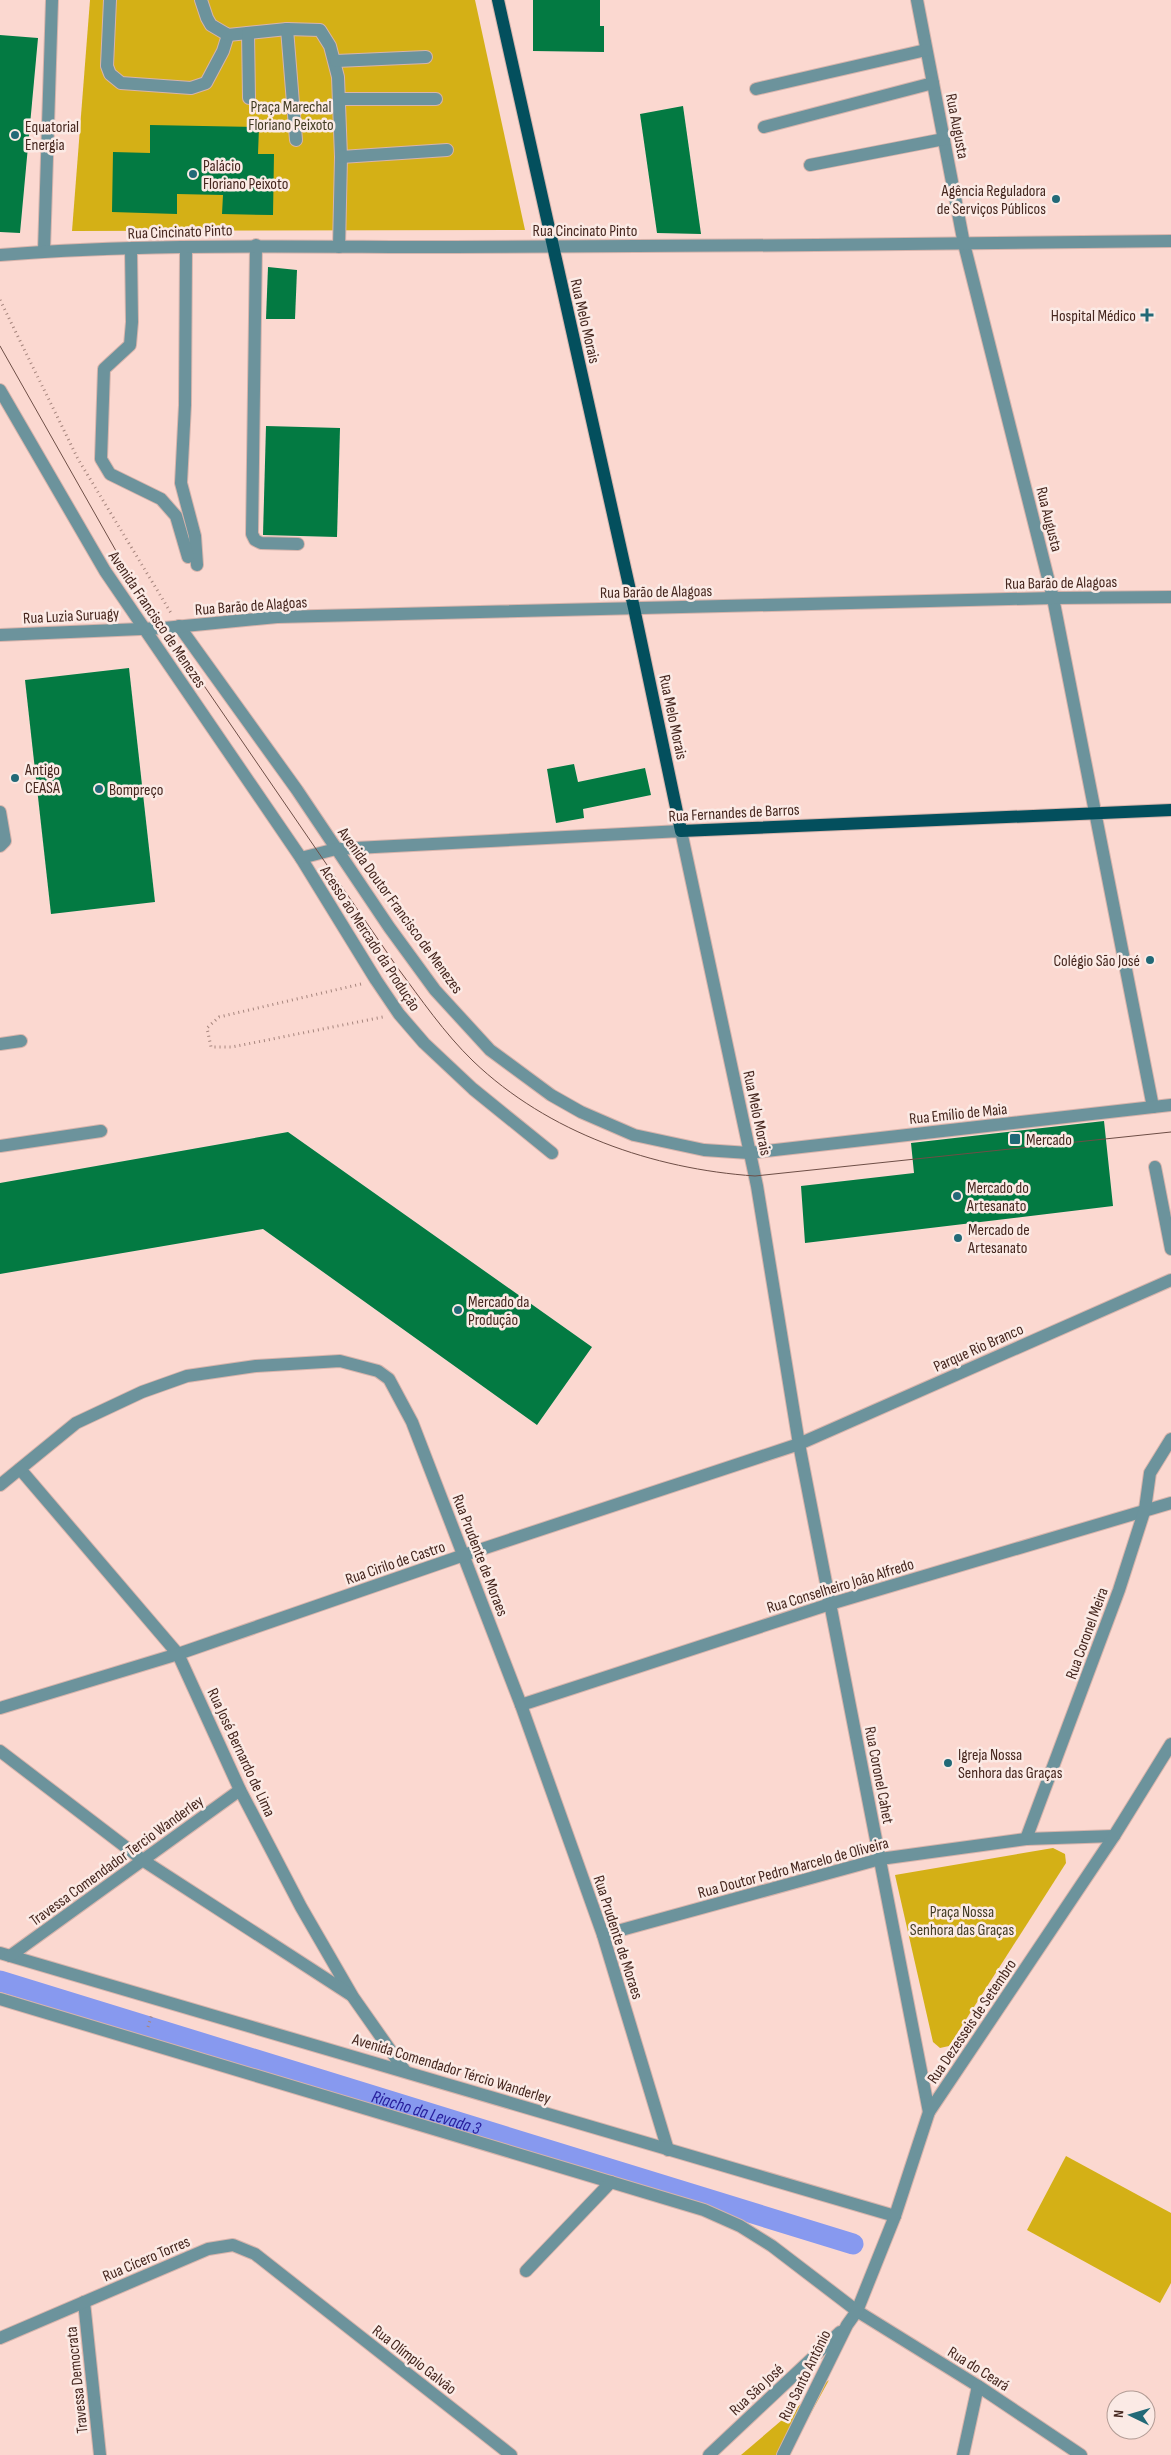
<svg xmlns="http://www.w3.org/2000/svg" width="1171" height="2455" font-family="'Sofia Sans Condensed',sans-serif">
	<style>
		.green { fill: #d4b016 }
		.lines { fill: none; stroke-linecap: round; stroke-linejoin: round }
		.canal { stroke: #8799ef; stroke-width: 21 }
		.building { fill: #037a42 }
		.minor-casing { stroke: #d7b4ac; stroke-width: 14 }
		.major-casing { stroke: #d7b4ac; stroke-width: 14 }
		.path { stroke: #a6857d; stroke-width: 3; stroke-dasharray: 1 4; stroke-linecap: butt }
		.minor { stroke: #6c939c; stroke-width: 12 }
		.major { stroke: #034f5d; stroke-width: 12 }
		.tram { stroke: #6e4e46; stroke-width: 1 }
		.poi-dot { fill: #226977; stroke: #fbeae5; stroke-width: 2 }
		.labels { text-anchor: middle; stroke-width: 5; stroke-linejoin: round; paint-order: stroke }
		.park-label { font-size: 16px; fill: #423c24; stroke: #fbeae5 }
		.poi-label { font-size: 16px; fill: #45261e; stroke: #fbeae5; text-anchor: start }
		.street-label { font-size: 16px; fill: #45261e; stroke: #fbeae5 }
		.water-label { font-size: 18px; font-style: italic; fill: #271e9c; stroke: #fbeae5 }
	</style>
	<rect width="100%" height="100%" fill="#fbd8d0"/>
	<g class="green">
		<path d="M 90,0 L 475,0 L 525,230 L 72,231 Z"/>
		<path d="M 1053,1848 L 1065,1854 L 1066,1863 L 949,2046 L 940,2048 L 933,2042 L 895,1875 Z"/>
		<path d="M 1066,2156 L 1171,2213 L 1171,2283 L 1160,2303 L 1027,2230 Z"/>
		<path d="M 829,2380 L 788,2455 L 741,2455 Z"/>
	</g>
	<g class="lines">
		<path class="canal" id="s1" d="M 0,1981 L 853,2244"/>
	</g>
	<g class="building">
		<path d="M 533,0 L 600,0 L 600,26 L 604,26 L 604,52 L 533,51 Z"/>
		<path d="M 0,35 L 38,38 L 20,233 L 0,232 Z"/>
		<path d="M 683,106 L 701,234 L 657,233 L 640,114 Z"/>
		<path d="M 150,125 L 259,127 L 258,154 L 274,154 L 273,215 L 222,214 L 223,195 L 177,194 L 177,214 L 112,212 L 113,152 L 150,153 Z"/>
		<path d="M 268,267 L 297,270 L 295,319 L 266,319 Z"/>
		<path d="M 266,426 L 340,428 L 337,537 L 263,535 Z"/>
		<path d="M 129,668 L 155,902 L 51,914 L 25,680 Z"/>
		<path d="M 574,764 L 578,782 L 645,768 L 651,795 L 583,809 L 584,818 L 556,823 L 547,769 Z"/>
		<path d="M 1104,1121 L 1113,1206 L 805,1243 L 801,1186 L 914,1173 L 911,1143 Z"/>
		<path d="M 288,1132 L 592,1347 L 537,1425 L 263,1229 L 0,1274 L 0,1183 Z"/>
	</g>
	<g class="lines">
		<g class="minor-casing">
			<g id="minor">
				<path d="M 110,0 L 107,66 L 110,74 L 121,83 L 191,88 L 206,83 L 223,51 L 228,35"/>
				<path d="M 201,0 L 207,18 L 211,25 L 228,35 L 287,29 L 320,30 L 330,46 L 338,77 L 341,157 L 339,247"/>
				<path d="M 917,0 L 964,244 L 1053,598 L 1153,1107"/>
				<path d="M 287,29 L 296,140"/>
				<path d="M 248,33 L 249,98"/>
				<path d="M 336,61 L 426,57"/>
				<path d="M 756,89 L 926,50"/>
				<path d="M 339,99 L 436,99"/>
				<path d="M 764,127 L 933,83"/>
				<path d="M 341,157 L 447,150"/>
				<path d="M 810,165 L 944,139"/>
				<path d="M 256,245 L 252,534 L 255,540 L 261,543 L 298,544"/>
				<path d="M 186,247 L 185,405 L 181,483 L 195,536 L 197,565"/>
				<path d="M 131,249 L 132,322 L 130,345 L 104,369 L 101,459 L 110,474 L 161,499 L 176,516 L 188,557"/>
				<path d="M 44,251 L 52,0"/>
				<path d="M 0,255 C 151,243 302,247 453,247 C 692,246 932,245 1171,241"/>
				<path d="M 0,390 L 105,571 L 301,858 L 376,980 L 399,1014 L 424,1043 L 473,1089 L 552,1153"/>
				<path d="M 179,626 L 297,790 L 389,927 L 435,990 L 490,1050 L 551,1095 L 581,1112 L 634,1135 L 704,1150 L 749,1153 L 1171,1105"/>
				<path d="M 0,635 L 164,628 L 277,617 L 1053,598 L 1171,597"/>
				<path d="M 0,812 L 5,841 L 0,846"/>
				<path d="M 301,858 L 336,849 L 681,831 L 757,1186 L 799,1444 L 929,2112"/>
				<path d="M 0,1044 L 21,1041"/>
				<path d="M 0,1146 L 101,1131"/>
				<path d="M 1155,1167 L 1171,1249"/>
				<path d="M 20,1469 L 178,1654 L 240,1790 L 301,1907 L 353,1997 L 405,2071"/>
				<path d="M 0,1485 L 76,1423 L 142,1392 L 187,1376 L 256,1366 L 340,1361 L 378,1371 L 389,1379 L 412,1422 L 521,1705 L 603,1935 L 668,2150"/>
				<path d="M 521,1705 L 830,1604 L 1171,1503"/>
				<path d="M 0,1708 L 178,1654 L 464,1555 L 799,1444 L 1171,1280"/>
				<path d="M 0,1751 L 144,1861 L 351,1995"/>
				<path d="M 1026,1839 L 1119,1590 L 1145,1509 L 1150,1473 L 1171,1439"/>
				<path d="M 603,1935 L 880,1859 L 1026,1839 L 1114,1836"/>
				<path d="M 0,1953 L 895,2216"/>
				<path d="M 10,1956 L 240,1790"/>
				<path d="M 0,1999 L 704,2210 L 740,2226 L 772,2246 L 857,2311 L 978,2386 L 1081,2455"/>
				<path d="M 526,2271 L 611,2182"/>
				<path d="M 84,2302 L 100,2455"/>
				<path d="M 0,2338 L 208,2249 L 233,2245 L 255,2254 L 511,2455"/>
				<path d="M 709,2455 L 840,2332"/>
				<path d="M 783,2455 L 847,2325 L 857,2311 L 895,2216 L 929,2112 L 1114,1836 L 1171,1744"/>
				<path d="M 963,2455 L 978,2386"/>
			</g>
		</g>
		<g class="major-casing">
			<path id="major" d="M 498,0 L 634,608 L 681,831 L 1171,810"/>
		</g>
		<g class="path">
			<path d="M 0,300 L 78,459 L 171,613"/>
			<path d="M 361,984 L 219,1017 L 207,1028 L 211,1047 L 232,1047 L 383,1017"/>
			<path d="M 148,2027 L 152,2014"/>
		</g>
		<use href="#minor" class="minor"/>
		<use href="#major" class="major"/>
		<path class="tram" d="M 0,346 L 137,588 L 397,967 C 421,999 444,1033 473,1061 C 548,1133 653,1169 755,1176 L 1171,1132"/>
	</g>
	<g class="poi-dot">
		<circle cx="15" cy="135" r="5"/>
		<circle cx="193" cy="174" r="5"/>
		<circle cx="1056" cy="199" r="5"/>
		<path d="M1144.5 307.5h5v5h5v5h-5v5h-5v-5h-5v-5h5z"/>
		<circle cx="15" cy="778" r="5"/>
		<circle cx="99" cy="789" r="5"/>
		<circle cx="1150" cy="960" r="5"/>
		<rect x="1009" y="1133" width="12" height="12" rx="2.5"/>
		<circle cx="957" cy="1196" r="5"/>
		<circle cx="958" cy="1238" r="5"/>
		<circle cx="458" cy="1310" r="5"/>
		<circle cx="948" cy="1763" r="5"/>
	</g>
	<g class="labels">
		<g class="park-label">
			<text x="291" y="112">Praça Marechal<tspan x="291" dy="18">Floriano Peixoto</tspan></text>
			<text x="962" y="1917">Praça Nossa<tspan x="962" dy="18">Senhora das Graças</tspan></text>
		</g>
		<g class="poi-label">
			<text x="25" y="132">Equatorial<tspan x="25" dy="18">Energia</tspan></text>
			<text x="203" y="171">Palácio<tspan x="203" dy="18">Floriano Peixoto</tspan></text>
			<text x="1046" y="196" text-anchor="end">Agência Reguladora<tspan x="1046" dy="18">de Serviços Públicos</tspan></text>
			<text x="1136" y="321" text-anchor="end">Hospital Médico</text>
			<text x="25" y="775">Antigo<tspan x="25" dy="18">CEASA</tspan></text>
			<text x="109" y="795">Bompreço</text>
			<text x="1140" y="966" text-anchor="end">Colégio São José</text>
			<text x="1026" y="1145">Mercado</text>
			<text x="967" y="1193">Mercado do<tspan x="967" dy="18">Artesanato</tspan></text>
			<text x="968" y="1235">Mercado de<tspan x="968" dy="18">Artesanato</tspan></text>
			<text x="468" y="1307">Mercado da<tspan x="468" dy="18">Produção</tspan></text>
			<text x="958" y="1760">Igreja Nossa<tspan x="958" dy="18">Senhora das Graças</tspan></text>
		</g>
		<g class="street-label">
			<text transform="translate(958 126) rotate(79)" y="6">Rua Augusta</text>
			<text x="585" y="236">Rua Cincinato Pinto</text>
			<text transform="translate(180 231) rotate(-2)" y="6">Rua Cincinato Pinto</text>
			<text transform="translate(586 321) rotate(77)" y="6">Rua Melo Morais</text>
			<text transform="translate(1050 519) rotate(76)" y="6">Rua Augusta</text>
			<text transform="translate(1061 582) rotate(-1)" y="6">Rua Barão de Alagoas</text>
			<text transform="translate(656 591) rotate(-1)" y="6">Rua Barão de Alagoas</text>
			<text transform="translate(251 605) rotate(-4)" y="6">Rua Barão de Alagoas</text>
			<text transform="translate(71 615) rotate(-3)" y="6">Rua Luzia Suruagy</text>
			<text transform="translate(158 619) rotate(56)" y="6">Avenida Francisco de Menezes</text>
			<text transform="translate(674 717) rotate(78)" y="6">Rua Melo Morais</text>
			<text transform="translate(734 812) rotate(-3)" y="6">Rua Fernandes de Barros</text>
			<text transform="translate(401 910) rotate(54)" y="6">Avenida Doutor Francisco de Menezes</text>
			<text transform="translate(371 938) rotate(57)" y="6">Acesso ao Mercado da Produção</text>
			<text transform="translate(758 1113) rotate(78)" y="6">Rua Melo Morais</text>
			<text transform="translate(958 1113) rotate(-6)" y="6">Rua Emílio de Maia</text>
			<text transform="translate(978 1347) rotate(-24)" y="6">Parque Rio Branco</text>
			<text transform="translate(481 1555) rotate(69)" y="6">Rua Prudente de Moraes</text>
			<text transform="translate(395 1562) rotate(-19)" y="6">Rua Cirilo de Castro</text>
			<text transform="translate(840 1585) rotate(-17)" y="6">Rua Conselheiro João Alfredo</text>
			<text transform="translate(1086 1633) rotate(-70)" y="6">Rua Coronel Meira</text>
			<text transform="translate(242 1752) rotate(65)" y="6">Rua José Bernardo de Lima</text>
			<text transform="translate(880 1775) rotate(79)" y="6">Rua Coronel Cahet</text>
			<text transform="translate(116 1860) rotate(-36)" y="6">Travessa Comendador Tercio Wanderley</text>
			<text transform="translate(793 1867) rotate(-15)" y="6">Rua Doutor Pedro Marcelo de Oliveira</text>
			<text transform="translate(619 1937) rotate(72)" y="6">Rua Prudente de Moraes</text>
			<text transform="translate(971 2021) rotate(-56)" y="6">Rua Dezesseis de Setembro</text>
			<text transform="translate(452 2068) rotate(17)" y="6">Avenida Comendador Tércio Wanderley</text>
			<text transform="translate(146 2258) rotate(-23)" y="6">Rua Cícero Torres</text>
			<text transform="translate(415 2359) rotate(38)" y="6">Rua Olímpio Galvão</text>
			<text transform="translate(979 2368) rotate(32)" y="6">Rua do Ceará</text>
			<text transform="translate(804 2375) rotate(-64)" y="6">Rua Santo Antônio</text>
			<text transform="translate(76 2380) rotate(-96)" y="6">Travessa Democrata</text>
			<text transform="translate(756 2389) rotate(-43)" y="6">Rua São José</text>
		</g>
		<g class="water-label">
			<text dy="6" stroke="none"><textPath href="#s1" startOffset="446">Riacho da Levada 3</textPath></text>
		</g>
	</g>
	<g transform="translate(1131 2415) rotate(275)"><circle r="24" fill="#fbeae5" stroke="#b29c95"/>
	<path d="M0-4L9 19L0 12L-9 19Z" fill="#226977"/>
	<text y="-8" font-size="14" font-weight="bold" text-anchor="middle" fill="#45261e">N</text>
	</g>
</svg>
